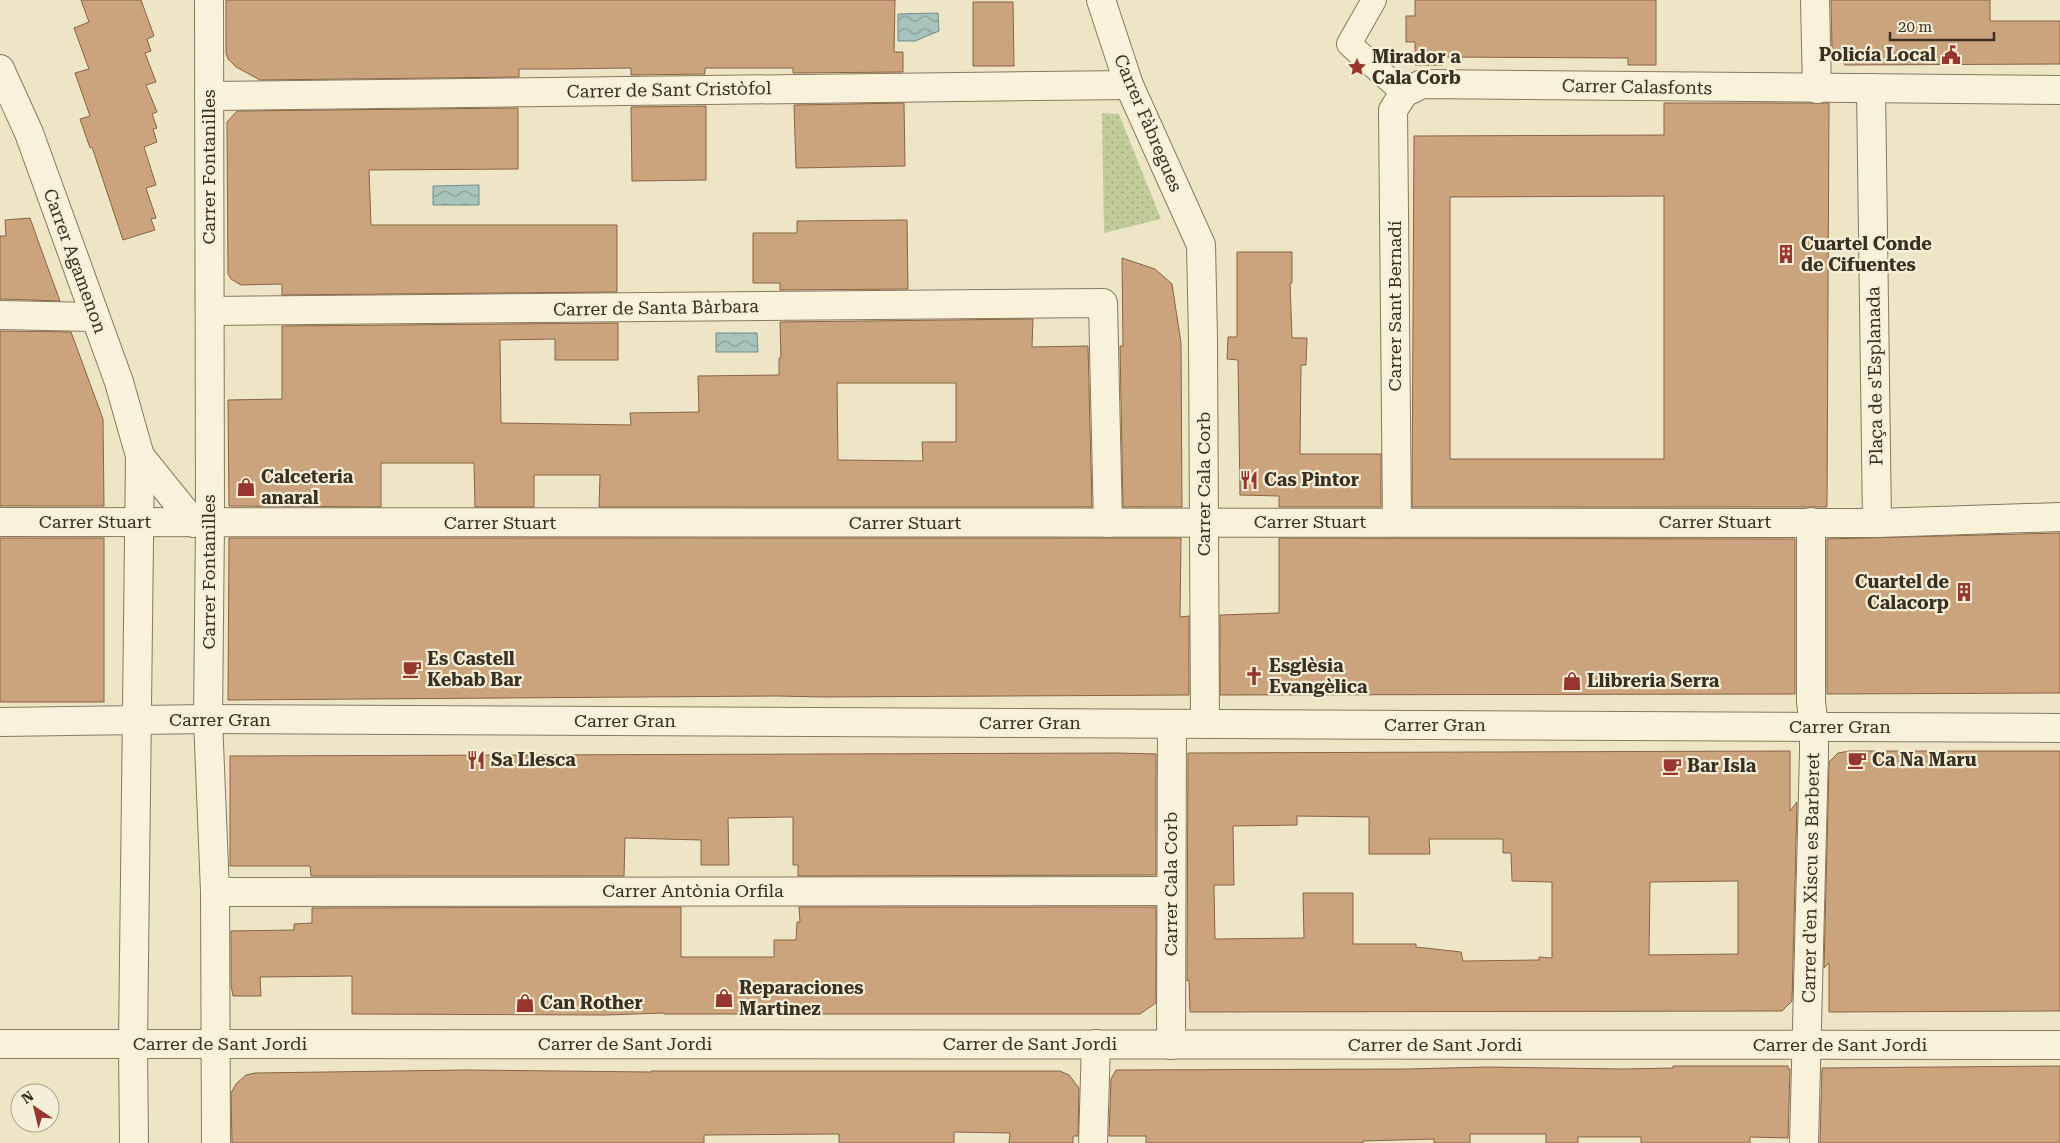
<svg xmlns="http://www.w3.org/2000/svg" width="2060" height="1143" font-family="'Roboto Serif',serif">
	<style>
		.park { fill: url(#park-dots) }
		.water { fill: url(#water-waves); stroke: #6f908a }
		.building { fill: #cba47e; stroke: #886443; fill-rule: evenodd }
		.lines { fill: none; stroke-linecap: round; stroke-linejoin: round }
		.pedestrian-casing { stroke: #89785d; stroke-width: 26 }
		.minor-casing { stroke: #89785d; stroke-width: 30 }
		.pedestrian { stroke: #f8f2db; stroke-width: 24 }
		.minor { stroke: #f8f2db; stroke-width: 28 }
		.labels { text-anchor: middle; stroke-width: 4.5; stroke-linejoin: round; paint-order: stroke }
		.poi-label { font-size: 18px; font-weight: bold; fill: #3a2f20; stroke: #f5efd7; text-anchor: start }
		.street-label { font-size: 18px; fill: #3a2f20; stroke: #f5efd7 }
	</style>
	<defs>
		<pattern id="park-dots" width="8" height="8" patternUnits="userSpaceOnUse" patternTransform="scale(1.25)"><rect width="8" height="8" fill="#c2cc9b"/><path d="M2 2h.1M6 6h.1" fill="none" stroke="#9fa67e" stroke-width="1.8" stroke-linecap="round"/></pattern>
		<pattern id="water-waves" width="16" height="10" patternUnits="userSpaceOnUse" patternTransform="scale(1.25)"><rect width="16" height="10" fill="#a8c2bc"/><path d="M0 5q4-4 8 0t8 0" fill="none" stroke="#8a9e98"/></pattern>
	</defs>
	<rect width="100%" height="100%" fill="#eee5c7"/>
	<path class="park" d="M 1102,113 L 1119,114 L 1161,219 L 1104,233 Z"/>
	<g class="water">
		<path d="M 938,13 L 939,31 L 915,41 L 898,41 L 898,14 Z"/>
		<path d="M 479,185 L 479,205 L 433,205 L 433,186 Z"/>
		<path d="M 716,333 L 757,333 L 758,352 L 716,352 Z"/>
	</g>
	<g class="building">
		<path d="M 81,0 L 141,0 L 154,36 L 147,39 L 151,51 L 145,53 L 156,82 L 146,85 L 157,112 L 152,114 L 157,128 L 153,129 L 157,142 L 144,147 L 156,185 L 146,188 L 156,218 L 151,219 L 155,230 L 123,240 L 92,147 L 90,148 L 80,119 L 90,116 L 75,73 L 89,69 L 74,28 L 89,22 Z"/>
		<path d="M 226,0 L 895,0 L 894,52 L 903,52 L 903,72 L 793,73 L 793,68 L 705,68 L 705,74 L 631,75 L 631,68 L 555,69 L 519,69 L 519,77 L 260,80 L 236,67 L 228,59 L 226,53 Z"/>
		<path d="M 1415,0 L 1656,0 L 1656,65 L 1628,65 L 1628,58 L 1443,57 L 1443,65 L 1415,65 L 1415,42 L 1406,42 L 1406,16 L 1415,16 Z"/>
		<path d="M 1831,0 L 1990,0 L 1990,21 L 2060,21 L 2060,64 L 1845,65 L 1836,56 L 1832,49 Z"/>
		<path d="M 973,2 L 1013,2 L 1014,66 L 973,66 Z"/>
		<path d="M 904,103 L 905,166 L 796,168 L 794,105 Z"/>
		<path d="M 1664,103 L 1829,103 L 1827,507 L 1412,507 L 1414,136 L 1664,135 ZM 1664,196 L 1664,459 L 1450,459 L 1450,197 Z"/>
		<path d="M 706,106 L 706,180 L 632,181 L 631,107 Z"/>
		<path d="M 518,108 L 518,169 L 369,170 L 371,225 L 617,225 L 617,292 L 282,295 L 282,284 L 241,285 L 231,279 L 228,274 L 227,122 L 237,111 Z"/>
		<path d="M 30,218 L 41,249 L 60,301 L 0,299 L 0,236 L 6,236 L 5,220 Z"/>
		<path d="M 907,220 L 908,289 L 780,290 L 780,283 L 753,283 L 753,233 L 797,233 L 797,221 Z"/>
		<path d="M 1237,252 L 1292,252 L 1292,283 L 1290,283 L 1292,338 L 1307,338 L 1306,365 L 1301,365 L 1300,454 L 1381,454 L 1381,507 L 1279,507 L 1279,496 L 1240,495 L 1238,360 L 1227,359 L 1228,337 L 1237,337 Z"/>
		<path d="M 1122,258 L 1155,269 L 1172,284 L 1181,343 L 1182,507 L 1123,507 L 1120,346 L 1123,346 Z"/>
		<path d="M 1033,319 L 1032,347 L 1088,346 L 1092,507 L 599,507 L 600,475 L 534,475 L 534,507 L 475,507 L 474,463 L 381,463 L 381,507 L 229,506 L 228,400 L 282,399 L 282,326 L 618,323 L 618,360 L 555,360 L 555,339 L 500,340 L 501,423 L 631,425 L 630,413 L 699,412 L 698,376 L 779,375 L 779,358 L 781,358 L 780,322 ZM 837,383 L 956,383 L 956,442 L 922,442 L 923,461 L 838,460 Z"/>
		<path d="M 0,331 L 71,332 L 103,419 L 104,506 L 0,506 Z"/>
		<path d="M 2060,533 L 2060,693 L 1827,694 L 1827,539 Z"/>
		<rect x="0" y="538" width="104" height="164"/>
		<path d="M 229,538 L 1181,538 L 1180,617 L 1189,616 L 1189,695 L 823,697 L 777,696 L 228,700 Z"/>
		<path d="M 1279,538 L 1795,539 L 1795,694 L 1220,695 L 1220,615 L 1279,613 Z"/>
		<path d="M 1790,751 L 1790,811 L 1797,802 L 1792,1001 L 1782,1011 L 1190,1012 L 1189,980 L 1187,981 L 1188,753 ZM 1297,816 L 1369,817 L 1369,854 L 1430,854 L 1429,839 L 1503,839 L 1503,853 L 1511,853 L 1512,881 L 1552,882 L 1552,958 L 1539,957 L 1539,960 L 1463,961 L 1461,952 L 1416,947 L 1416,944 L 1353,944 L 1353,893 L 1303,893 L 1304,938 L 1215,939 L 1214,885 L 1234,885 L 1233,826 L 1297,825 ZM 1738,881 L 1738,954 L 1649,955 L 1650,882 Z"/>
		<path d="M 1850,751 L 2060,751 L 2060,1011 L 1829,1012 L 1829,963 L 1824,968 L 1829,762 L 1838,753 Z"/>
		<path d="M 1117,753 L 1156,754 L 1156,875 L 798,876 L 798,865 L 793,865 L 793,817 L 728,818 L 729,865 L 701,865 L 701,840 L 625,838 L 624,876 L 311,876 L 310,866 L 230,866 L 230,756 Z"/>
		<path d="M 681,907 L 681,957 L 774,957 L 774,940 L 796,940 L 797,922 L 800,922 L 799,907 L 1156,907 L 1156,1003 L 1140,1014 L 664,1014 L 664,1013 L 606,1015 L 352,1014 L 352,976 L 260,977 L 261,996 L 233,996 L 231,985 L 231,931 L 294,930 L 294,924 L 312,923 L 312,908 Z"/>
		<path d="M 1673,1066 L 1788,1066 L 1788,1069 L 1790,1069 L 1788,1138 L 1750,1137 L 1750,1143 L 1641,1143 L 1641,1137 L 1578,1137 L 1578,1143 L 1546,1143 L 1546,1134 L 1470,1134 L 1470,1143 L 1434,1143 L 1434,1139 L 1363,1141 L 1363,1143 L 1146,1143 L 1146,1136 L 1109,1136 L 1111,1079 L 1116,1070 L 1407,1069 L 1487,1067 L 1624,1069 L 1673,1068 Z"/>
		<path d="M 2060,1066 L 2060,1143 L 1820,1143 L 1822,1068 Z"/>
		<path d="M 466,1070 L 651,1072 L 651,1071 L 1060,1071 L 1069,1075 L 1079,1088 L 1078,1136 L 1073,1136 L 1073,1143 L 1009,1143 L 1010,1133 L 954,1132 L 954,1143 L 839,1143 L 839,1134 L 704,1135 L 704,1143 L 232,1143 L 231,1093 L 236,1084 L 246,1075 L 255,1073 Z"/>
	</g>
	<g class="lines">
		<g class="pedestrian-casing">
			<path id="pedestrian" d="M 1374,0 L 1349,44 L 1404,93"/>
		</g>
		<g class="minor-casing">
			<g id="minor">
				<path d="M 209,0 L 210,523 L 208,719 L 215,892 L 216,1143"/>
				<path d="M 1101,0 L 1129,85 L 1201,245 L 1203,338 L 1205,724"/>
				<path d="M 1815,0 L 1817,89"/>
				<path d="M 0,69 L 29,133 L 119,382 L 140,456 L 133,1044 L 134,1143"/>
				<path d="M 1871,88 L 1877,523"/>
				<path d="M 209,96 L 1129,85"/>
				<path d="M 210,311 L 1103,303 L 1108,523"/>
				<path d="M 0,315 L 95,317"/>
				<path d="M 140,456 L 194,523"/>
				<path d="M 0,522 L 1877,523 L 2060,517"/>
				<path d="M 1397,522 L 1393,110 L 1404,93 L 1422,84 L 2060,90"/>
				<path d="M 0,722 L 208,719 L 2060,728"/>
				<path d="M 215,892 L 1171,891"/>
				<path d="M 0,1044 L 2060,1045"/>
				<path d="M 1171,1045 L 1172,724"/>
				<path d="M 1093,1143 L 1096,1044"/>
				<path d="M 1804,1143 L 1814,753 L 1814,727 L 1811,702 L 1811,522"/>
			</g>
		</g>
		<use href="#pedestrian" class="pedestrian"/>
		<use href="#minor" class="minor"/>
	</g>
	<defs>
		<g id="civic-bare" transform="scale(1.5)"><path d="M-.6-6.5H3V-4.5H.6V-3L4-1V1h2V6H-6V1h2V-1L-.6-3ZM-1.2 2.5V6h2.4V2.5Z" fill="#97362e" stroke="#f5efd7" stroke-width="2.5" paint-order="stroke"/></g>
		<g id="sight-bare" transform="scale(1.5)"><path d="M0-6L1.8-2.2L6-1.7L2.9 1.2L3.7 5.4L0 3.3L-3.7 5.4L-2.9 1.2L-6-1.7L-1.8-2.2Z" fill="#97362e" stroke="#f5efd7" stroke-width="2.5" paint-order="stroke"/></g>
		<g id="building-bare" transform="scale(1.5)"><path d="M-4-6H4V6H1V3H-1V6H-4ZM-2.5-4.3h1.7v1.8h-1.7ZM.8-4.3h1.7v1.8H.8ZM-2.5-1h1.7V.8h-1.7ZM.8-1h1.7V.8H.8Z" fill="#97362e" stroke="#f5efd7" stroke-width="2.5" paint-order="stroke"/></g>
		<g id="restaurant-bare" transform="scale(1.5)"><path d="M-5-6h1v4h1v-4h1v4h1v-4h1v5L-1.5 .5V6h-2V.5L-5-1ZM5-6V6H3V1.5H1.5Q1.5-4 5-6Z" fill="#97362e" stroke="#f5efd7" stroke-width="2.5" paint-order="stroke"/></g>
		<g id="shop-bare" transform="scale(1.5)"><path d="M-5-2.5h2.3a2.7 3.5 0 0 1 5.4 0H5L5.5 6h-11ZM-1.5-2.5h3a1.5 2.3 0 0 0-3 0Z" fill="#97362e" stroke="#f5efd7" stroke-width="2.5" paint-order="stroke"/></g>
		<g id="cafe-bare" transform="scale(1.5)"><path d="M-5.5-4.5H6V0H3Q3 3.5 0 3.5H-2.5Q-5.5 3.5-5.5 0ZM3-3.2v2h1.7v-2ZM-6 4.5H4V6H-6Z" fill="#97362e" stroke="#f5efd7" stroke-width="2.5" paint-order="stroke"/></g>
		<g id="church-bare" transform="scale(1.5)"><path d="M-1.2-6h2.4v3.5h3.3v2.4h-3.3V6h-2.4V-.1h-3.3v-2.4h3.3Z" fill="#97362e" stroke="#f5efd7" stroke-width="2.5" paint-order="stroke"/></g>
	</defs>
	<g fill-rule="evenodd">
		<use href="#civic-bare" x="1951" y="55"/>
		<use href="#sight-bare" x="1357" y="67"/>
		<use href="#building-bare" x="1786" y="254"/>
		<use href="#restaurant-bare" x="1249" y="480"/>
		<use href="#shop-bare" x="246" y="487"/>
		<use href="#building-bare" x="1964" y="592"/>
		<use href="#cafe-bare" x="412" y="669"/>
		<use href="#church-bare" x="1254" y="676"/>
		<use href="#shop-bare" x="1572" y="681"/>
		<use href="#restaurant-bare" x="476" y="760"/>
		<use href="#cafe-bare" x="1857" y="760"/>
		<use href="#cafe-bare" x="1672" y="766"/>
		<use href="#shop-bare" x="724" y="998"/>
		<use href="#shop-bare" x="525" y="1003"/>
	</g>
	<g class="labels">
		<g class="poi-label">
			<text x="1936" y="61" text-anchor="end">Policía Local</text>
			<text x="1372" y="63">Mirador a<tspan x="1372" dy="21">Cala Corb</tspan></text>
			<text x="1801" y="250">Cuartel Conde<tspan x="1801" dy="21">de Cifuentes</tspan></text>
			<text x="261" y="483">Calceteria<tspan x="261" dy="21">anaral</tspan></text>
			<text x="1264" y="486">Cas Pintor</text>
			<text x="1949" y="588" text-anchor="end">Cuartel de<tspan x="1949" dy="21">Calacorp</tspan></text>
			<text x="427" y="665">Es Castell<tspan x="427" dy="21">Kebab Bar</tspan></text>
			<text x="1269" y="672">Esglèsia<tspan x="1269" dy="21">Evangèlica</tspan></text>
			<text x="1587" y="687">Llibreria Serra</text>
			<text x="491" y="766">Sa Llesca</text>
			<text x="1872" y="766">Ca Na Maru</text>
			<text x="1687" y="772">Bar Isla</text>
			<text x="739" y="994">Reparaciones<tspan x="739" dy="21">Martinez</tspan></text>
			<text x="540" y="1009">Can Rother</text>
		</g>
		<g class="street-label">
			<text transform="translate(1637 87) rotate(1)" y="6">Carrer Calasfonts</text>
			<text transform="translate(669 90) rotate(-1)" y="6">Carrer de Sant Cristòfol</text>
			<text transform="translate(1148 123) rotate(67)" y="6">Carrer Fàbregues</text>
			<text transform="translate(209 167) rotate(-90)" y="6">Carrer Fontanilles</text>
			<text transform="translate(75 261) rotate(70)" y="6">Carrer Agamenon</text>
			<text transform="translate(1395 306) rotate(-90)" y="6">Carrer Sant Bernadí</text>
			<text transform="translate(656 308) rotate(-1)" y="6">Carrer de Santa Bàrbara</text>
			<text transform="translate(1875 376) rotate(-91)" y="6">Plaça de s'Esplanada</text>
			<text transform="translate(1204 484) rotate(-90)" y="6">Carrer Cala Corb</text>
			<text x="95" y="528">Carrer Stuart</text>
			<text x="1310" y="528">Carrer Stuart</text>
			<text x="1715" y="528">Carrer Stuart</text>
			<text x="500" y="529">Carrer Stuart</text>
			<text x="905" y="529">Carrer Stuart</text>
			<text transform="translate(209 572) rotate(-90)" y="6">Carrer Fontanilles</text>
			<text x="220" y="726">Carrer Gran</text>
			<text x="625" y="727">Carrer Gran</text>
			<text x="1030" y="729">Carrer Gran</text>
			<text x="1435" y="731">Carrer Gran</text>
			<text x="1840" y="733">Carrer Gran</text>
			<text transform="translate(1811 878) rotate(-89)" y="6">Carrer d'en Xiscu es Barberet</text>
			<text transform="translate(1171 884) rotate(-90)" y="6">Carrer Cala Corb</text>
			<text x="693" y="897">Carrer Antònia Orfila</text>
			<text x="220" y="1050">Carrer de Sant Jordi</text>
			<text x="625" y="1050">Carrer de Sant Jordi</text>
			<text x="1030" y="1050">Carrer de Sant Jordi</text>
			<text x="1435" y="1051">Carrer de Sant Jordi</text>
			<text x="1840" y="1051">Carrer de Sant Jordi</text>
		</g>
	</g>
	<g transform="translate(35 1108) rotate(325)"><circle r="24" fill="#f5efd7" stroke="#aaa28e"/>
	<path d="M0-4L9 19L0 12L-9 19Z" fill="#97362e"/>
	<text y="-8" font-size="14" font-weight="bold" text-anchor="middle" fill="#3a2f20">N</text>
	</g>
	<path d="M1890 32v8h104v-8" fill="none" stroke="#3a2f20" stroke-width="2.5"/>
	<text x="1898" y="32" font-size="15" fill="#3a2f20" stroke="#f5efd7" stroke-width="4" paint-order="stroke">20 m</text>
</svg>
